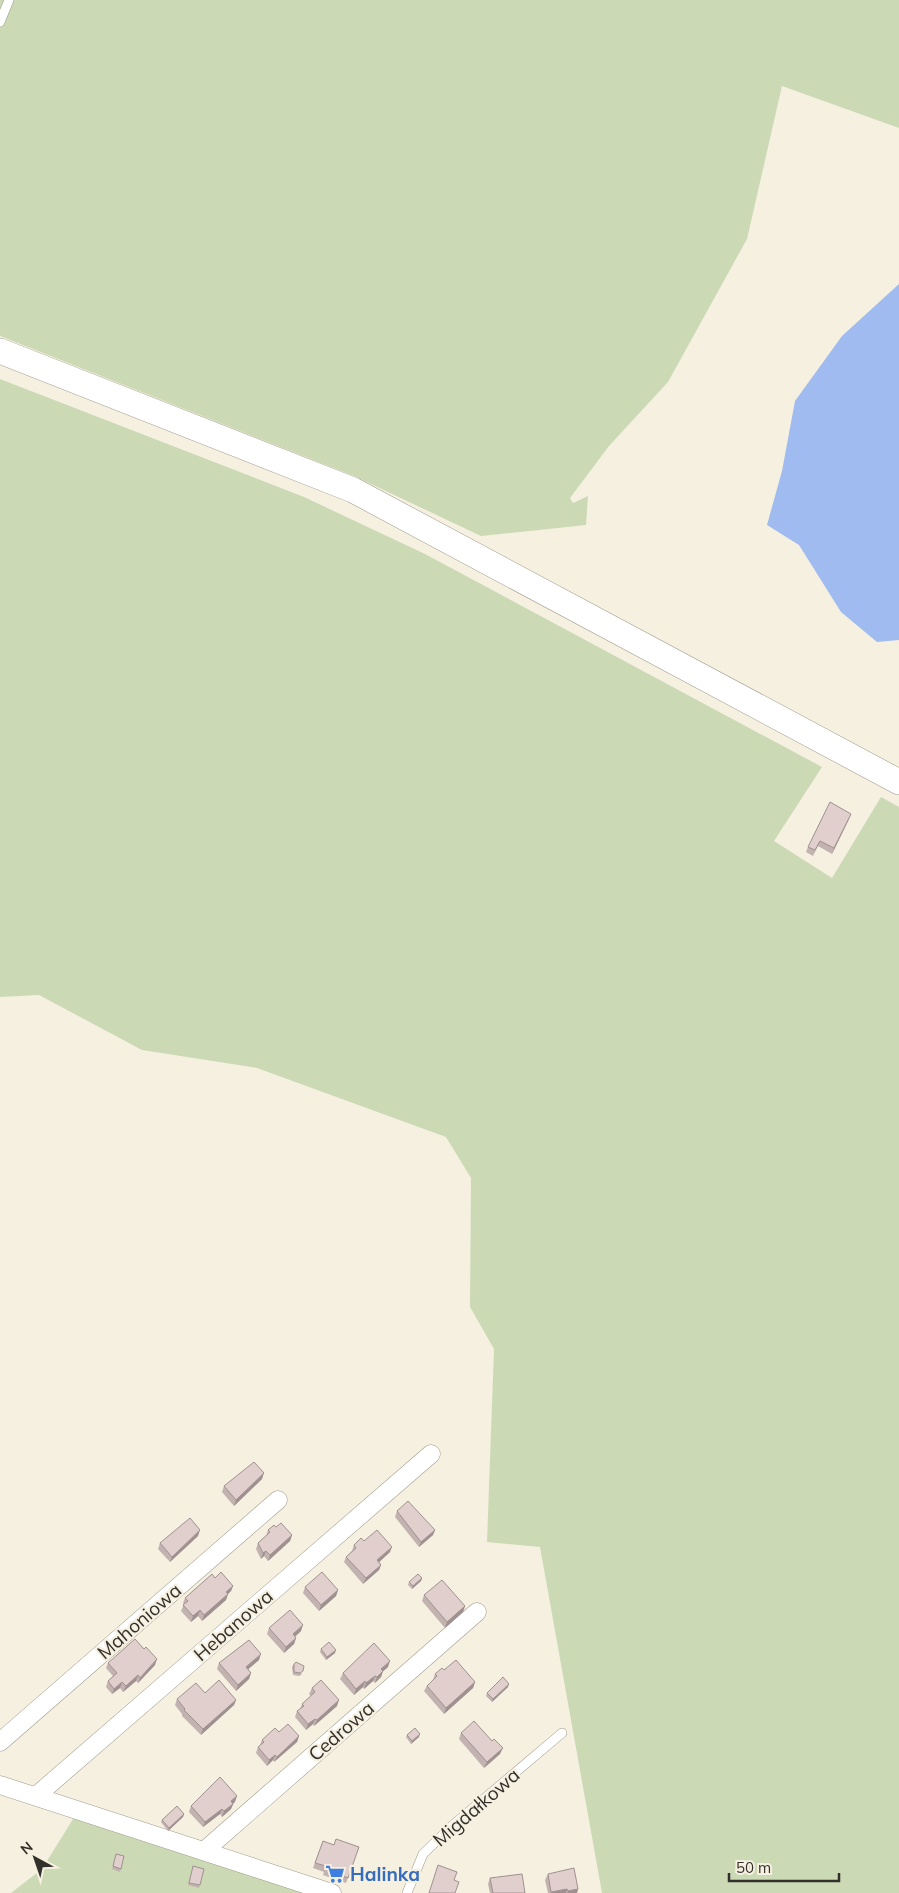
<svg xmlns="http://www.w3.org/2000/svg" width="899" height="1893" font-family="Mulish,sans-serif">
	<style>
		.green { fill: #cbdab5 }
		.water { fill: #9fbbef }
		.lines { fill: none; stroke-linecap: round; stroke-linejoin: round }
		.service-casing { stroke: #9f998b; stroke-width: 10 }
		.minor-casing { stroke: #9f998b; stroke-width: 19 }
		.secondary-casing { stroke: #9f998b; stroke-width: 26 }
		.service { stroke: #fff; stroke-width: 9 }
		.minor { stroke: #fff; stroke-width: 18 }
		.secondary { stroke: #fff; stroke-width: 25 }
		.wall { fill: #c2b2b0 }
		.shaded-wall { fill: #9e9190 }
		.building { fill: #e1cfcd; stroke: #9e9190 }
		.labels { text-anchor: middle; stroke-width: 4.5; stroke-linejoin: round; paint-order: stroke }
		.street-label { font-size: 19px; fill: #33302b; stroke: #f6f0e1 }
		.shop-label { font-size: 19px; font-weight: bold; fill: #366cbe; stroke: #f6f0e1; text-anchor: start }
	</style>
	<rect width="100%" height="100%" fill="#f6f0e1"/>
	<g class="green">
		<path d="M 0,0 L 899,0 L 899,128 L 782,86 L 747,239 L 668,382 L 609,446 L 570,498 L 573,503 L 588,496 L 586,525 L 481,536 L 354,476 L 0,336 Z"/>
		<path d="M 0,379 L 304,497 L 425,554 L 822,767 L 774,841 L 832,878 L 881,797 L 899,807 L 899,1893 L 602,1893 L 540,1547 L 487,1542 L 494,1349 L 470,1307 L 471,1178 L 446,1137 L 257,1068 L 142,1050 L 39,995 L 0,997 Z"/>
		<path d="M 78,1811 L 331,1893 L 11,1893 L 42,1869 Z"/>
	</g>
	<path class="water" d="M 899,284 L 899,640 L 877,642 L 841,612 L 799,545 L 767,525 L 782,471 L 795,401 L 842,336 Z"/>
	<g class="lines">
		<g class="service-casing">
			<g id="service">
				<path d="M 0,22 L 9,0"/>
				<path d="M 407,1893 L 423,1854 L 453,1825 L 562,1733"/>
			</g>
		</g>
		<g class="minor-casing">
			<g id="minor">
				<path d="M 0,1742 L 278,1500"/>
				<path d="M 0,1785 L 332,1893"/>
				<path d="M 36,1796 L 431,1454"/>
				<path d="M 204,1851 L 477,1612"/>
			</g>
		</g>
		<g class="secondary-casing">
			<path id="secondary" d="M 0,351 L 353,490 L 899,782"/>
		</g>
		<use href="#service" class="service"/>
		<use href="#minor" class="minor"/>
		<use href="#secondary" class="secondary"/>
	</g>
	<g class="wall">
		<path d="M 849,819 L 832,854 L 818,846 L 813,856 L 806,852 L 808,847 Z"/>
		<path d="M 262,1479 L 234,1506 L 222,1492 L 224,1486 Z"/>
		<path d="M 397,1511 L 435,1530 L 433,1535 L 419,1547 L 395,1517 Z"/>
		<path d="M 276,1527 L 292,1535 L 290,1541 L 268,1561 L 264,1556 L 261,1559 L 256,1549 L 258,1543 L 266,1536 L 268,1530 Z"/>
		<path d="M 198,1536 L 170,1562 L 158,1549 L 160,1543 Z"/>
		<path d="M 364,1541 L 390,1552 L 379,1562 L 381,1565 L 379,1570 L 363,1584 L 344,1562 L 346,1557 L 352,1551 L 354,1545 Z"/>
		<path d="M 215,1578 L 233,1586 L 231,1591 L 228,1594 L 226,1600 L 202,1621 L 198,1616 L 191,1622 L 181,1611 L 184,1604 L 183,1603 L 185,1598 Z"/>
		<path d="M 422,1578 L 421,1581 L 412,1589 L 408,1585 L 409,1582 Z"/>
		<path d="M 305,1587 L 338,1590 L 336,1596 L 319,1611 L 303,1593 Z"/>
		<path d="M 424,1595 L 465,1606 L 463,1612 L 445,1628 L 422,1601 Z"/>
		<path d="M 269,1628 L 301,1631 L 295,1637 L 296,1638 L 294,1644 L 284,1653 L 267,1634 Z"/>
		<path d="M 321,1649 L 335,1653 L 326,1660 L 320,1652 Z"/>
		<path d="M 259,1660 L 248,1669 L 251,1673 L 249,1679 L 236,1691 L 217,1669 L 219,1663 Z"/>
		<path d="M 108,1663 L 155,1665 L 138,1683 L 136,1681 L 123,1692 L 120,1688 L 112,1694 L 106,1687 L 108,1681 L 113,1676 L 106,1668 Z"/>
		<path d="M 294,1664 L 302,1674 L 299,1676 L 293,1675 L 292,1667 Z"/>
		<path d="M 388,1667 L 383,1671 L 381,1677 L 375,1683 L 373,1681 L 364,1689 L 363,1687 L 354,1695 L 340,1679 L 343,1673 Z"/>
		<path d="M 444,1670 L 475,1682 L 473,1688 L 444,1714 L 424,1691 L 427,1686 L 433,1680 L 435,1674 Z"/>
		<path d="M 508,1687 L 492,1702 L 486,1696 L 487,1693 Z"/>
		<path d="M 312,1688 L 337,1706 L 314,1726 L 313,1724 L 306,1730 L 295,1717 L 297,1711 L 300,1709 L 302,1704 L 311,1696 L 309,1694 Z"/>
		<path d="M 205,1693 L 236,1700 L 234,1705 L 201,1735 L 182,1716 L 182,1714 L 175,1705 L 177,1699 Z"/>
		<path d="M 279,1732 L 299,1736 L 297,1742 L 274,1762 L 273,1760 L 267,1766 L 256,1753 L 258,1747 L 260,1745 L 262,1740 Z"/>
		<path d="M 461,1733 L 492,1741 L 500,1754 L 484,1768 L 459,1739 Z"/>
		<path d="M 407,1735 L 419,1737 L 411,1744 L 406,1737 Z"/>
		<path d="M 237,1796 L 231,1809 L 222,1817 L 220,1814 L 203,1827 L 189,1812 L 191,1806 Z"/>
		<path d="M 184,1814 L 183,1817 L 168,1831 L 161,1822 L 162,1820 Z"/>
		<path d="M 323,1841 L 334,1845 L 359,1847 L 346,1883 L 323,1875 L 324,1872 L 313,1868 Z"/>
		<path d="M 116,1854 L 124,1856 L 120,1872 L 112,1869 Z"/>
		<path d="M 193,1866 L 200,1885 L 199,1888 L 188,1885 Z"/>
		<path d="M 548,1874 L 578,1889 L 577,1893 L 548,1893 L 545,1880 Z"/>
		<path d="M 490,1878 L 525,1893 L 490,1893 L 488,1884 Z"/>
	</g>
	<g class="shaded-wall">
		<path d="M 851,814 L 849,819 L 832,854 L 834,848 Z"/>
		<path d="M 264,1473 L 262,1479 L 234,1506 L 236,1500 Z"/>
		<path d="M 200,1530 L 198,1536 L 170,1562 L 172,1557 Z"/>
		<path d="M 435,1530 L 433,1535 L 419,1547 L 421,1542 Z"/>
		<path d="M 292,1535 L 290,1541 L 268,1561 L 270,1555 Z"/>
		<path d="M 392,1547 L 390,1552 L 375,1566 L 377,1560 Z"/>
		<path d="M 266,1551 L 264,1556 L 261,1559 L 263,1553 Z"/>
		<path d="M 381,1565 L 379,1570 L 363,1584 L 366,1578 Z"/>
		<path d="M 422,1578 L 421,1581 L 412,1589 L 413,1586 Z"/>
		<path d="M 233,1586 L 231,1591 L 224,1598 L 226,1592 Z"/>
		<path d="M 338,1590 L 336,1596 L 319,1611 L 321,1605 Z"/>
		<path d="M 228,1594 L 226,1600 L 202,1621 L 204,1615 Z"/>
		<path d="M 465,1606 L 463,1612 L 445,1628 L 447,1622 Z"/>
		<path d="M 200,1610 L 198,1616 L 191,1622 L 193,1616 Z"/>
		<path d="M 303,1625 L 301,1631 L 291,1640 L 293,1634 Z"/>
		<path d="M 296,1638 L 294,1644 L 284,1653 L 286,1647 Z"/>
		<path d="M 336,1650 L 335,1653 L 326,1660 L 327,1657 Z"/>
		<path d="M 261,1654 L 259,1660 L 244,1673 L 246,1667 Z"/>
		<path d="M 157,1659 L 155,1665 L 138,1683 L 140,1678 Z"/>
		<path d="M 390,1661 L 388,1667 L 379,1675 L 381,1669 Z"/>
		<path d="M 383,1671 L 381,1677 L 375,1683 L 377,1677 Z"/>
		<path d="M 251,1673 L 249,1679 L 236,1691 L 238,1685 Z"/>
		<path d="M 138,1675 L 136,1681 L 123,1692 L 126,1686 Z"/>
		<path d="M 375,1676 L 373,1681 L 364,1689 L 366,1683 Z"/>
		<path d="M 365,1681 L 363,1687 L 354,1695 L 356,1689 Z"/>
		<path d="M 122,1682 L 120,1688 L 112,1694 L 114,1689 Z"/>
		<path d="M 475,1682 L 473,1688 L 444,1714 L 446,1708 Z"/>
		<path d="M 509,1684 L 508,1687 L 492,1702 L 493,1699 Z"/>
		<path d="M 236,1700 L 234,1705 L 201,1735 L 203,1729 Z"/>
		<path d="M 339,1700 L 337,1706 L 314,1726 L 317,1720 Z"/>
		<path d="M 315,1719 L 313,1724 L 306,1730 L 308,1724 Z"/>
		<path d="M 420,1734 L 419,1737 L 411,1744 L 412,1741 Z"/>
		<path d="M 299,1736 L 297,1742 L 274,1762 L 277,1757 Z"/>
		<path d="M 503,1748 L 500,1754 L 484,1768 L 487,1762 Z"/>
		<path d="M 275,1755 L 273,1760 L 267,1766 L 269,1760 Z"/>
		<path d="M 237,1796 L 235,1802 L 229,1807 L 231,1801 Z"/>
		<path d="M 233,1804 L 231,1809 L 222,1817 L 224,1811 Z"/>
		<path d="M 222,1809 L 220,1814 L 203,1827 L 205,1822 Z"/>
		<path d="M 184,1814 L 183,1817 L 168,1831 L 169,1828 Z"/>
		<path d="M 567,1889 L 566,1893 L 551,1893 L 551,1892 Z"/>
		<path d="M 578,1889 L 577,1893 L 567,1893 L 568,1891 Z"/>
	</g>
	<g class="building">
		<path d="M 830,802 L 851,814 L 834,848 L 820,841 L 815,850 L 808,847 Z"/>
		<path d="M 254,1462 L 264,1473 L 236,1500 L 224,1486 Z"/>
		<path d="M 408,1501 L 435,1530 L 421,1542 L 397,1511 Z"/>
		<path d="M 190,1518 L 200,1530 L 172,1557 L 160,1543 Z"/>
		<path d="M 281,1523 L 292,1535 L 270,1555 L 266,1551 L 263,1553 L 258,1543 L 270,1532 L 268,1530 L 274,1525 L 276,1527 Z"/>
		<path d="M 377,1530 L 392,1547 L 377,1560 L 381,1565 L 366,1578 L 346,1557 L 356,1548 L 354,1545 L 361,1538 L 364,1541 Z"/>
		<path d="M 221,1572 L 233,1586 L 226,1592 L 228,1594 L 204,1615 L 200,1610 L 193,1616 L 183,1605 L 188,1601 L 185,1598 L 212,1574 L 215,1578 Z"/>
		<path d="M 322,1572 L 338,1590 L 321,1605 L 305,1587 Z"/>
		<path d="M 418,1574 L 422,1578 L 413,1586 L 409,1582 Z"/>
		<path d="M 442,1580 L 465,1606 L 447,1622 L 424,1595 Z"/>
		<path d="M 290,1610 L 303,1625 L 293,1634 L 296,1638 L 286,1647 L 269,1628 Z"/>
		<path d="M 135,1639 L 144,1649 L 146,1647 L 157,1659 L 140,1678 L 138,1675 L 126,1686 L 122,1682 L 114,1689 L 108,1681 L 117,1673 L 108,1663 Z"/>
		<path d="M 249,1640 L 261,1654 L 246,1667 L 251,1673 L 238,1685 L 219,1663 Z"/>
		<path d="M 329,1642 L 336,1650 L 327,1657 L 321,1649 Z"/>
		<path d="M 374,1643 L 390,1661 L 381,1669 L 383,1671 L 377,1677 L 375,1676 L 366,1683 L 365,1681 L 356,1689 L 343,1673 Z"/>
		<path d="M 456,1660 L 475,1682 L 446,1708 L 427,1686 L 437,1676 L 435,1674 L 442,1668 L 444,1670 Z"/>
		<path d="M 296,1662 L 304,1666 L 303,1671 L 300,1673 L 294,1672 L 294,1664 Z"/>
		<path d="M 503,1677 L 509,1684 L 493,1699 L 487,1693 Z"/>
		<path d="M 219,1680 L 236,1700 L 203,1729 L 184,1710 L 185,1709 L 177,1699 L 196,1683 L 205,1693 Z"/>
		<path d="M 321,1680 L 339,1700 L 317,1720 L 315,1719 L 308,1724 L 297,1711 L 304,1706 L 302,1704 L 315,1692 L 312,1688 Z"/>
		<path d="M 474,1721 L 492,1741 L 494,1739 L 503,1748 L 487,1762 L 461,1733 Z"/>
		<path d="M 288,1724 L 299,1736 L 277,1757 L 275,1755 L 269,1760 L 258,1747 L 264,1742 L 262,1740 L 275,1728 L 279,1732 Z"/>
		<path d="M 415,1728 L 420,1734 L 412,1741 L 407,1735 Z"/>
		<path d="M 220,1777 L 237,1796 L 231,1801 L 233,1804 L 224,1811 L 222,1809 L 205,1822 L 191,1806 Z"/>
		<path d="M 177,1806 L 184,1814 L 169,1828 L 162,1820 Z"/>
		<path d="M 336,1839 L 359,1847 L 348,1878 L 325,1869 L 326,1866 L 315,1863 L 323,1841 L 334,1845 Z"/>
		<path d="M 116,1854 L 124,1856 L 121,1869 L 113,1866 Z"/>
		<path d="M 438,1865 L 457,1872 L 454,1880 L 459,1882 L 455,1893 L 429,1893 Z"/>
		<path d="M 193,1866 L 204,1869 L 200,1885 L 189,1883 Z"/>
		<path d="M 574,1868 L 578,1889 L 568,1891 L 567,1889 L 551,1892 L 548,1874 Z"/>
		<path d="M 522,1874 L 525,1893 L 493,1893 L 490,1878 Z"/>
	</g>
	<defs>
		<g id="supermarket-bare" transform="scale(1.5)"><path d="M-6-5.5h2.5l.6 2H6L4.5 2H-2.5L-4.4-4H-6ZM-1.5 3.2a1.3 1.3 0 1 0 .1 0ZM3 3.2a1.3 1.3 0 1 0 .1 0Z" fill="#3f7fe0" stroke="#f6f0e1" stroke-width="2.5" paint-order="stroke"/></g>
	</defs>
	<g fill-rule="evenodd">
		<use href="#supermarket-bare" x="335" y="1874"/>
	</g>
	<g class="labels">
		<g class="street-label">
			<text transform="translate(139 1621) rotate(-41)" y="7">Mahoniowa</text>
			<text transform="translate(233 1625) rotate(-41)" y="7">Hebanowa</text>
			<text transform="translate(341 1731) rotate(-41)" y="7">Cedrowa</text>
			<text transform="translate(476 1807) rotate(-41)" y="7">Migdałkowa</text>
		</g>
		<g class="shop-label">
			<text x="350" y="1881">Halinka</text>
		</g>
	</g>
	<g transform="translate(35 1858) rotate(320)" stroke="#f6f0e1" stroke-width="4" paint-order="stroke">
	<path d="M0-4L9 19L0 12L-9 19Z" fill="#33302b"/>
	<text y="-8" font-size="14" font-weight="bold" text-anchor="middle" fill="#33302b">N</text>
	</g>
	<path d="M729 1873v8h110v-8" fill="none" stroke="#33302b" stroke-width="2.5"/>
	<text x="736" y="1873" font-size="15" fill="#33302b" stroke="#f6f0e1" stroke-width="4" paint-order="stroke">50 m</text>
</svg>
